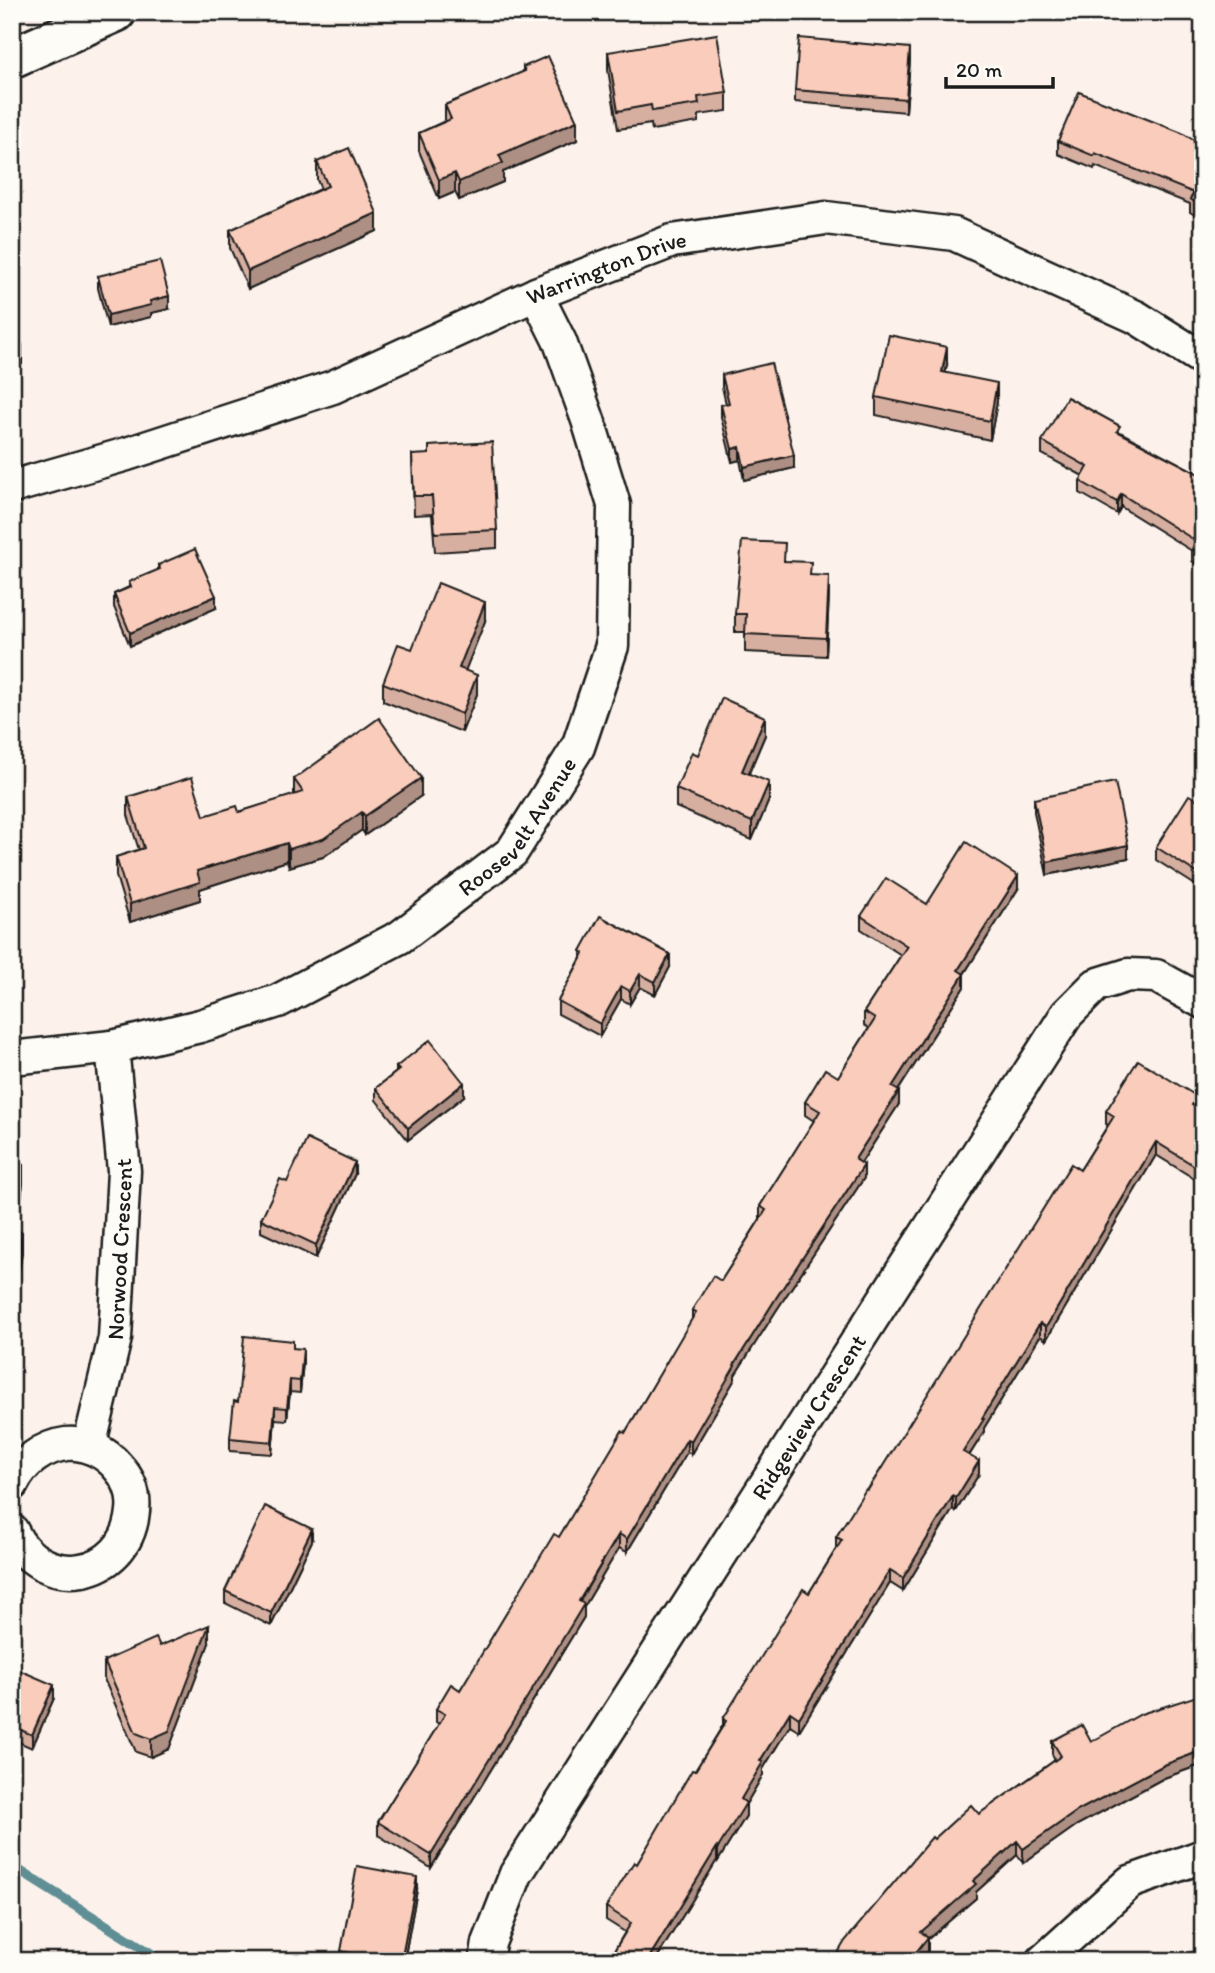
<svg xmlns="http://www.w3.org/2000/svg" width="1215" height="1973" font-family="Itim,sans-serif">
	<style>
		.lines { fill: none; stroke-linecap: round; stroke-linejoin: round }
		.stream { stroke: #5f8f95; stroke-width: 10 }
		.minor-casing { stroke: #1c1c1c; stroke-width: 37 }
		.secondary-casing { stroke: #1c1c1c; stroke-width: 44 }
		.minor { stroke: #fdfcf7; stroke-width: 32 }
		.secondary { stroke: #fdfcf7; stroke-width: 38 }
		.wall { fill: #d6afa1; stroke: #1c1c1c; stroke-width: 2 }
		.shaded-wall { fill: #ae8f83; stroke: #1c1c1c; stroke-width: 2 }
		.building { fill: #f9ccbb; stroke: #1c1c1c; stroke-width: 2 }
		.labels { text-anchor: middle; stroke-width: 5; stroke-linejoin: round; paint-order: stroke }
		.street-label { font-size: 23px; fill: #1c1c1c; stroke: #fdfcf7 }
	</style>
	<rect width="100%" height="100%" fill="#fcf2eb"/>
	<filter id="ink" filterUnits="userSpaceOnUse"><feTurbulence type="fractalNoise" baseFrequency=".0143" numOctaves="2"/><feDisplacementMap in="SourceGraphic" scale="14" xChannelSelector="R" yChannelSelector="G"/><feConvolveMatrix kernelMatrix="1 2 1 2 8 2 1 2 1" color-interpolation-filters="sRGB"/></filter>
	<g filter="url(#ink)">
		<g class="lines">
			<path class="stream" d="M 12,1866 L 163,1961"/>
			<g class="minor-casing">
				<g id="minor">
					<path id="s1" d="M 12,487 L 127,454 L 333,387 L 536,294 L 672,241 L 826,218 L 954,234 L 1136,317 L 1203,359"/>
					<path id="s2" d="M 12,1058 L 112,1047 L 200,1026 L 278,1001 L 400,937 L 512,852 L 578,747 L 612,646 L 614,505 L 588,420 L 560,342 L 536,294"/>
					<path id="s3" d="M 89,1447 L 115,1338 L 124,1171 L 112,1047"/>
					<path d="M 12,1484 C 22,1463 42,1447 66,1444 C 85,1442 106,1452 118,1467 C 130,1480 135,1494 133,1511 C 127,1580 40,1593 12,1531"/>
					<path id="s4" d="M 486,1961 L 489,1943 L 516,1874 L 1067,1014 L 1096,985 L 1128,975 L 1156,976 L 1203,1002"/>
					<path d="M 1043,1961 L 1130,1882 L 1203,1856"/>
				</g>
			</g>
			<g class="secondary-casing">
				<path id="secondary" d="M 12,58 L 116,12"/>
			</g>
			<use href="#minor" class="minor"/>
			<use href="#secondary" class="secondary"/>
		</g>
		<g class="wall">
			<path d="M 608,52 L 727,93 L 727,111 L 699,115 L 699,122 L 652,130 L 651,124 L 618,129 L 608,70 Z"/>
			<path d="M 910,60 L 906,112 L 795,102 L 795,90 Z"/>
			<path d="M 523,67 L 577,140 L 503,172 L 503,182 L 459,200 L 455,192 L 439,199 L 419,151 L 419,133 L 445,121 L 445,105 L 523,72 Z"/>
			<path d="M 1058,141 L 1203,146 L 1203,220 L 1190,212 L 1190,204 L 1095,166 L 1094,169 L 1058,154 Z"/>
			<path d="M 317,162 L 377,231 L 248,289 L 230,248 L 230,230 L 321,189 L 317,180 Z"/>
			<path d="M 98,276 L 169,309 L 151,313 L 151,317 L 108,327 L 98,288 Z"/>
			<path d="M 947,365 L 945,372 L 997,402 L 990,440 L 876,415 L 876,397 Z"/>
			<path d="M 722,375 L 794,468 L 744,480 L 740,460 L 732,462 L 721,417 L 721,405 L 726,404 L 722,387 Z"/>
			<path d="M 1120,432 L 1203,476 L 1203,568 L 1192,561 L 1192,551 L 1121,507 L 1117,514 L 1080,493 L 1080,481 L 1083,476 L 1042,454 L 1042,441 Z"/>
			<path d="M 412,455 L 497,530 L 497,548 L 435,552 L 432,514 L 414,515 Z"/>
			<path d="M 785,561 L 811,575 L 829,594 L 826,656 L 745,652 L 745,632 L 735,632 L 735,614 Z"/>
			<path d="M 158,565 L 216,608 L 130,646 L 114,607 L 114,594 L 129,587 L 129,582 L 158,570 Z"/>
			<path d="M 485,621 L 465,671 L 477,694 L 462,732 L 383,701 L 383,683 L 412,649 Z"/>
			<path d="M 765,735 L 749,773 L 769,800 L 752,840 L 676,807 L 676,789 L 698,755 Z"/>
			<path d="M 294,779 L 421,796 L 365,835 L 362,830 L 323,857 L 289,867 L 287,861 L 200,889 L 200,900 L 130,922 L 116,876 L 116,857 L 139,850 L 128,815 L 128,797 L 204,816 L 239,812 L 294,795 Z"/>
			<path d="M 1034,799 L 1128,858 L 1047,875 L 1034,812 Z"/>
			<path d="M 1203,803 L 1203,884 L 1200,888 L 1156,860 L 1156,847 Z"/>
			<path d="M 1018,889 L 964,974 L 964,987 L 898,1091 L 899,1104 L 861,1163 L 864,1178 L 776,1311 L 735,1375 L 735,1379 L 691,1454 L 687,1452 L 627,1552 L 619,1548 L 584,1607 L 584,1617 L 431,1868 L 378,1835 L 378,1822 L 439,1724 L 436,1722 L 436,1709 L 460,1690 L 559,1537 L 625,1433 L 692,1320 L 692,1310 L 721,1281 L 760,1219 L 760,1206 L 814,1121 L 805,1115 L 805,1102 L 838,1077 L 869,1028 L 864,1025 L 864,1012 L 901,955 L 861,929 L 861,916 Z"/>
			<path d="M 581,951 L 670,967 L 655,995 L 640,987 L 630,1004 L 621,999 L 600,1036 L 558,1014 L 558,1001 L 581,958 Z"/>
			<path d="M 396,1067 L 464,1096 L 408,1140 L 376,1100 L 376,1088 L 396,1072 Z"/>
			<path d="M 1198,1108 L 1203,1112 L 1203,1184 L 1156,1155 L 1046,1340 L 1040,1336 L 984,1428 L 984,1432 L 969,1456 L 979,1474 L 956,1511 L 953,1509 L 903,1591 L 890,1583 L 799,1731 L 790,1725 L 763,1769 L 763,1775 L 746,1804 L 746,1816 L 718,1861 L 717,1860 L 655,1961 L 608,1961 L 625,1932 L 606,1920 L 606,1907 L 637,1864 L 695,1771 L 723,1725 L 723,1719 L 809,1593 L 836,1549 L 836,1537 L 1080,1170 L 1108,1125 L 1106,1124 L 1106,1111 Z"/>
			<path d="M 12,1164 L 23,1183 L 16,1232 L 22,1251 L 15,1299 L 12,1298 Z"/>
			<path d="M 355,1174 L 316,1258 L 261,1232 L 261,1219 L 287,1182 Z"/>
			<path d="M 293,1348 L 303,1362 L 300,1393 L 290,1392 L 287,1420 L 275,1419 L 272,1454 L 230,1451 L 230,1438 L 238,1402 Z"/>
			<path d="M 312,1541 L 271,1626 L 225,1603 L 225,1591 Z"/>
			<path d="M 209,1643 L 169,1749 L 151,1757 L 136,1752 L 104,1679 L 104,1661 Z"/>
			<path d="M 12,1667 L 54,1698 L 32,1748 L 12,1739 Z"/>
			<path d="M 1203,1694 L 1203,1764 L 1164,1778 L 1077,1825 L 1023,1863 L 1017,1855 L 976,1892 L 976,1898 L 928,1939 L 928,1951 L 921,1961 L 934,1839 L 979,1814 L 1055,1760 L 1052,1754 L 1052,1741 L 1091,1742 Z"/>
			<path d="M 417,1890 L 404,1961 L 341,1961 L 341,1951 Z"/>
		</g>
		<g class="shaded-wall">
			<path d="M 910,48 L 910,60 L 906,112 L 906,99 Z"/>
			<path d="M 577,121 L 577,140 L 503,172 L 503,182 L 459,200 L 459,182 L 499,155 Z"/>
			<path d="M 455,173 L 455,192 L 439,199 L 439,180 Z"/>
			<path d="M 377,213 L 377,231 L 248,289 L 248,271 Z"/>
			<path d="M 169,296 L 169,309 L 151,313 L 151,317 L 108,327 L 108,315 L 150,301 Z"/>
			<path d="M 22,346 L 22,364 L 12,366 L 12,348 Z"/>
			<path d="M 947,347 L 947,365 L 942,390 L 942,372 Z"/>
			<path d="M 997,383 L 997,402 L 990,440 L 990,421 Z"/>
			<path d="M 740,447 L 740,460 L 732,462 L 732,449 Z"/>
			<path d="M 794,455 L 794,468 L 744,480 L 744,467 Z"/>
			<path d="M 1121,494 L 1121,507 L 1117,514 L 1117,502 Z"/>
			<path d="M 829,576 L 829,594 L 826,656 L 826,638 Z"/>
			<path d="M 216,596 L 216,608 L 130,646 L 130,633 Z"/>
			<path d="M 485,602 L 485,621 L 459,686 L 459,668 Z"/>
			<path d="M 477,675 L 477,694 L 462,732 L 462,714 Z"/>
			<path d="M 765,717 L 765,735 L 742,789 L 742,771 Z"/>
			<path d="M 421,778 L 421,796 L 365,835 L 365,816 Z"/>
			<path d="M 769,782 L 769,800 L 752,840 L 752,822 Z"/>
			<path d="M 362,812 L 362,830 L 323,857 L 289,867 L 289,849 Z"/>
			<path d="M 287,843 L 287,861 L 200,889 L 200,900 L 130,922 L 130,904 L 197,871 Z"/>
			<path d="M 1128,845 L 1128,858 L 1047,875 L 1047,862 Z"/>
			<path d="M 1203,872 L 1203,884 L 1200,888 L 1200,875 Z"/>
			<path d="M 1018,876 L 1018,889 L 958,983 L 958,970 Z"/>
			<path d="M 670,954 L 670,967 L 655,995 L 655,982 Z"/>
			<path d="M 640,974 L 640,987 L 630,1004 L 630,991 Z"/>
			<path d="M 964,974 L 964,987 L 892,1100 L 892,1087 Z"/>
			<path d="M 621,986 L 621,999 L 600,1036 L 600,1024 Z"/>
			<path d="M 464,1083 L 464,1096 L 408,1140 L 408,1128 Z"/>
			<path d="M 899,1091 L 899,1104 L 855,1172 L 855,1159 Z"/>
			<path d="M 1198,1097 L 1198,1110 L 1192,1105 Z"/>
			<path d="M 1156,1142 L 1156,1155 L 1046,1340 L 1046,1327 Z"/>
			<path d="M 355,1162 L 355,1174 L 316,1258 L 316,1245 Z"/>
			<path d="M 23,1165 L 23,1183 L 14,1250 L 14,1231 Z"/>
			<path d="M 864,1165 L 864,1178 L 776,1311 L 735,1375 L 735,1379 L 691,1454 L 691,1441 L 734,1365 L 776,1298 Z"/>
			<path d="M 22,1232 L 22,1251 L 15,1299 L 15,1280 Z"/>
			<path d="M 1040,1323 L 1040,1336 L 984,1428 L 984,1432 L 963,1465 L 963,1452 L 982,1418 Z"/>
			<path d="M 303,1349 L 303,1362 L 300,1393 L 300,1381 Z"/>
			<path d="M 290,1380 L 290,1392 L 287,1420 L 287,1408 Z"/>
			<path d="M 275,1407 L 275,1419 L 272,1454 L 272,1442 Z"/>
			<path d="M 687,1439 L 687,1452 L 627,1552 L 627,1539 Z"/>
			<path d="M 979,1461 L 979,1474 L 956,1511 L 956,1498 Z"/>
			<path d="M 953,1496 L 953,1509 L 903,1591 L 903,1578 Z"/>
			<path d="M 312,1529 L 312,1541 L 271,1626 L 271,1613 Z"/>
			<path d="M 619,1534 L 619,1548 L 584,1607 L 584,1617 L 431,1868 L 431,1855 Z"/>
			<path d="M 890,1570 L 890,1583 L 799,1731 L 799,1718 Z"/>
			<path d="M 209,1625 L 209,1643 L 169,1749 L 151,1757 L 151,1739 Z"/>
			<path d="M 54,1685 L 54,1698 L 32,1748 L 32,1735 Z"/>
			<path d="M 790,1712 L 790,1725 L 763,1769 L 763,1775 L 746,1804 L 746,1816 L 718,1861 L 718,1848 L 741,1799 L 760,1761 Z"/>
			<path d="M 1203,1750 L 1203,1764 L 1164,1778 L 1077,1825 L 1023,1863 L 1023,1849 L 1077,1811 L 1164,1765 Z"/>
			<path d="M 1017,1841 L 1017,1855 L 976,1892 L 976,1898 L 928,1939 L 928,1951 L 921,1961 L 909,1961 L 921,1932 L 973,1881 Z"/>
			<path d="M 717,1847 L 717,1860 L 655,1961 L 647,1961 Z"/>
			<path d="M 417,1877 L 417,1890 L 404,1961 L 401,1961 Z"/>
		</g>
		<g class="building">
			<path d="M 717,34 L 727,93 L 698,97 L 699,104 L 652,111 L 651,105 L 618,111 L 608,52 Z"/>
			<path d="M 799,38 L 910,48 L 906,99 L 795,90 Z"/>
			<path d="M 548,56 L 577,121 L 499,155 L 503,163 L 459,182 L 455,173 L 439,180 L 419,133 L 451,119 L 445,105 L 525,71 L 523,67 Z"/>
			<path d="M 1079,92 L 1182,133 L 1203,146 L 1203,207 L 1190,199 L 1194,193 L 1095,153 L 1094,156 L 1058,141 Z"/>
			<path d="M 349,148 L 377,213 L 248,271 L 230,230 L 328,186 L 317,162 Z"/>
			<path d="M 160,261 L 169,296 L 150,301 L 151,305 L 108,315 L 98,276 Z"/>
			<path d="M 12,303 L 22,346 L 12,348 Z"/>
			<path d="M 889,335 L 947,347 L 942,372 L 997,383 L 990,421 L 876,397 Z"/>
			<path d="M 771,363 L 794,455 L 744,467 L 740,447 L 732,449 L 721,405 L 729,403 L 722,375 Z"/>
			<path d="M 1067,397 L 1120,426 L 1117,431 L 1203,476 L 1201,481 L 1203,482 L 1203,555 L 1192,549 L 1196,541 L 1121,494 L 1117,502 L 1080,481 L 1088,467 L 1042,441 Z"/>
			<path d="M 492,442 L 497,530 L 435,533 L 432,496 L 414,496 L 412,455 L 429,454 L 429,446 Z"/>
			<path d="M 742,541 L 785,543 L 784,561 L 811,562 L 810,575 L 829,576 L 826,638 L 745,634 L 746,614 L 735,614 Z"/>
			<path d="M 195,549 L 216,596 L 130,633 L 114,594 L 131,587 L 129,582 L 160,569 L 158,565 Z"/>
			<path d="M 438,583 L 485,602 L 459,668 L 477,675 L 462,714 L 383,683 L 398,644 L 412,649 Z"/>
			<path d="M 722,698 L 765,717 L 742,771 L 769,782 L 752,822 L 676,789 L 692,752 L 698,755 Z"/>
			<path d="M 379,718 L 421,778 L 365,816 L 362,812 L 323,839 L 289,849 L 287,843 L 197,871 L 200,882 L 130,904 L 116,857 L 144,848 L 128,797 L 192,777 L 204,816 L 237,806 L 239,812 L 303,792 L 294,779 Z"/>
			<path d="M 1115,782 L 1128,845 L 1047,862 L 1034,799 Z"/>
			<path d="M 1189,795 L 1203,803 L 1203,872 L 1200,875 L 1156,847 Z"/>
			<path d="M 966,842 L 1018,876 L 958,970 L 964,974 L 892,1087 L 899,1091 L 855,1159 L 864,1165 L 776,1298 L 734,1365 L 735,1366 L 691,1441 L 687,1439 L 627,1539 L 619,1534 L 579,1601 L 584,1604 L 431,1855 L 378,1822 L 445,1714 L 436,1709 L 451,1684 L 460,1690 L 554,1534 L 559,1537 L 622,1431 L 625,1433 L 696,1312 L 692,1310 L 713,1276 L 721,1281 L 766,1210 L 760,1206 L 820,1111 L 805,1102 L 825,1069 L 838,1077 L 875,1019 L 864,1012 L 907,946 L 861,916 L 886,878 L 927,904 Z"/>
			<path d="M 600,916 L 670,954 L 655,982 L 640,974 L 630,991 L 621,986 L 600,1024 L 558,1001 L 584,953 L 581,951 Z"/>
			<path d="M 430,1040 L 464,1083 L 408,1128 L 376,1088 L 399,1070 L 396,1067 Z"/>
			<path d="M 1138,1060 L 1198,1097 L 1192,1105 L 1203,1112 L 1203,1171 L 1156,1142 L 1046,1327 L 1040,1323 L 982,1418 L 984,1419 L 963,1452 L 979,1461 L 956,1498 L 953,1496 L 903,1578 L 890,1570 L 799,1718 L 790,1712 L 760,1761 L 763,1762 L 741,1799 L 746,1803 L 718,1848 L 717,1847 L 647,1961 L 608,1961 L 631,1923 L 606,1907 L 634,1862 L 637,1864 L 692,1770 L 695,1771 L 726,1721 L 723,1719 L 803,1589 L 809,1593 L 842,1540 L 836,1537 L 866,1489 L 868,1490 L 1071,1164 L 1080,1170 L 1114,1116 L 1106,1111 Z"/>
			<path d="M 307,1139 L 355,1162 L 316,1245 L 261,1219 L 280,1179 L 287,1182 Z"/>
			<path d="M 12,1164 L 23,1165 L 14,1231 L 22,1232 L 15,1280 L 12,1280 Z"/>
			<path d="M 244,1336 L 293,1341 L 293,1348 L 303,1349 L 300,1381 L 290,1380 L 287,1408 L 275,1407 L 272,1442 L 230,1438 L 234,1401 L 238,1402 Z"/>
			<path d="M 265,1506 L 312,1529 L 271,1613 L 225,1591 Z"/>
			<path d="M 209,1625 L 169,1731 L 151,1739 L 136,1733 L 104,1661 L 156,1638 L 160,1646 Z"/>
			<path d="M 12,1667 L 54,1685 L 32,1735 L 12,1726 Z"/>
			<path d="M 1203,1694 L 1203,1750 L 1164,1765 L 1077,1811 L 1023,1849 L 1017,1841 L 973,1881 L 976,1884 L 921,1932 L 928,1937 L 909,1961 L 833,1961 L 845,1941 L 932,1837 L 934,1839 L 971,1805 L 979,1814 L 1061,1756 L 1052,1741 L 1082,1725 L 1091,1742 L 1141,1714 Z"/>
			<path d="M 357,1866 L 417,1877 L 401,1961 L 391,1961 L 341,1951 Z"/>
			<path d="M 1203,1948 L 1203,1961 L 1180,1961 Z"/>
		</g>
	</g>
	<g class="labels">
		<g class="street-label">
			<text dy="8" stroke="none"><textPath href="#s1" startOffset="635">Warrington Drive</textPath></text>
			<text dy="8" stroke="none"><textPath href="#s2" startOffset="574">Roosevelt Avenue</textPath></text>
			<text dy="8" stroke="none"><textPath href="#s3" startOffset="201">Norwood Crescent</textPath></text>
			<text dy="8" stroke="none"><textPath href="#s4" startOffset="635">Ridgeview Crescent</textPath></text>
		</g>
	</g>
	<rect width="1215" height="1973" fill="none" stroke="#fdfcf7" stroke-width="42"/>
	<rect x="21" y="21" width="1173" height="1931" fill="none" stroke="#1c1c1c" stroke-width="2.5" filter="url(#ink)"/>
	<path d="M946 77v10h107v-10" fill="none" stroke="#1c1c1c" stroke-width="3.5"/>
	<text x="956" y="77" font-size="21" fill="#1c1c1c" stroke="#fdfcf7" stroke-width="5" paint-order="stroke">20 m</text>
</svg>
